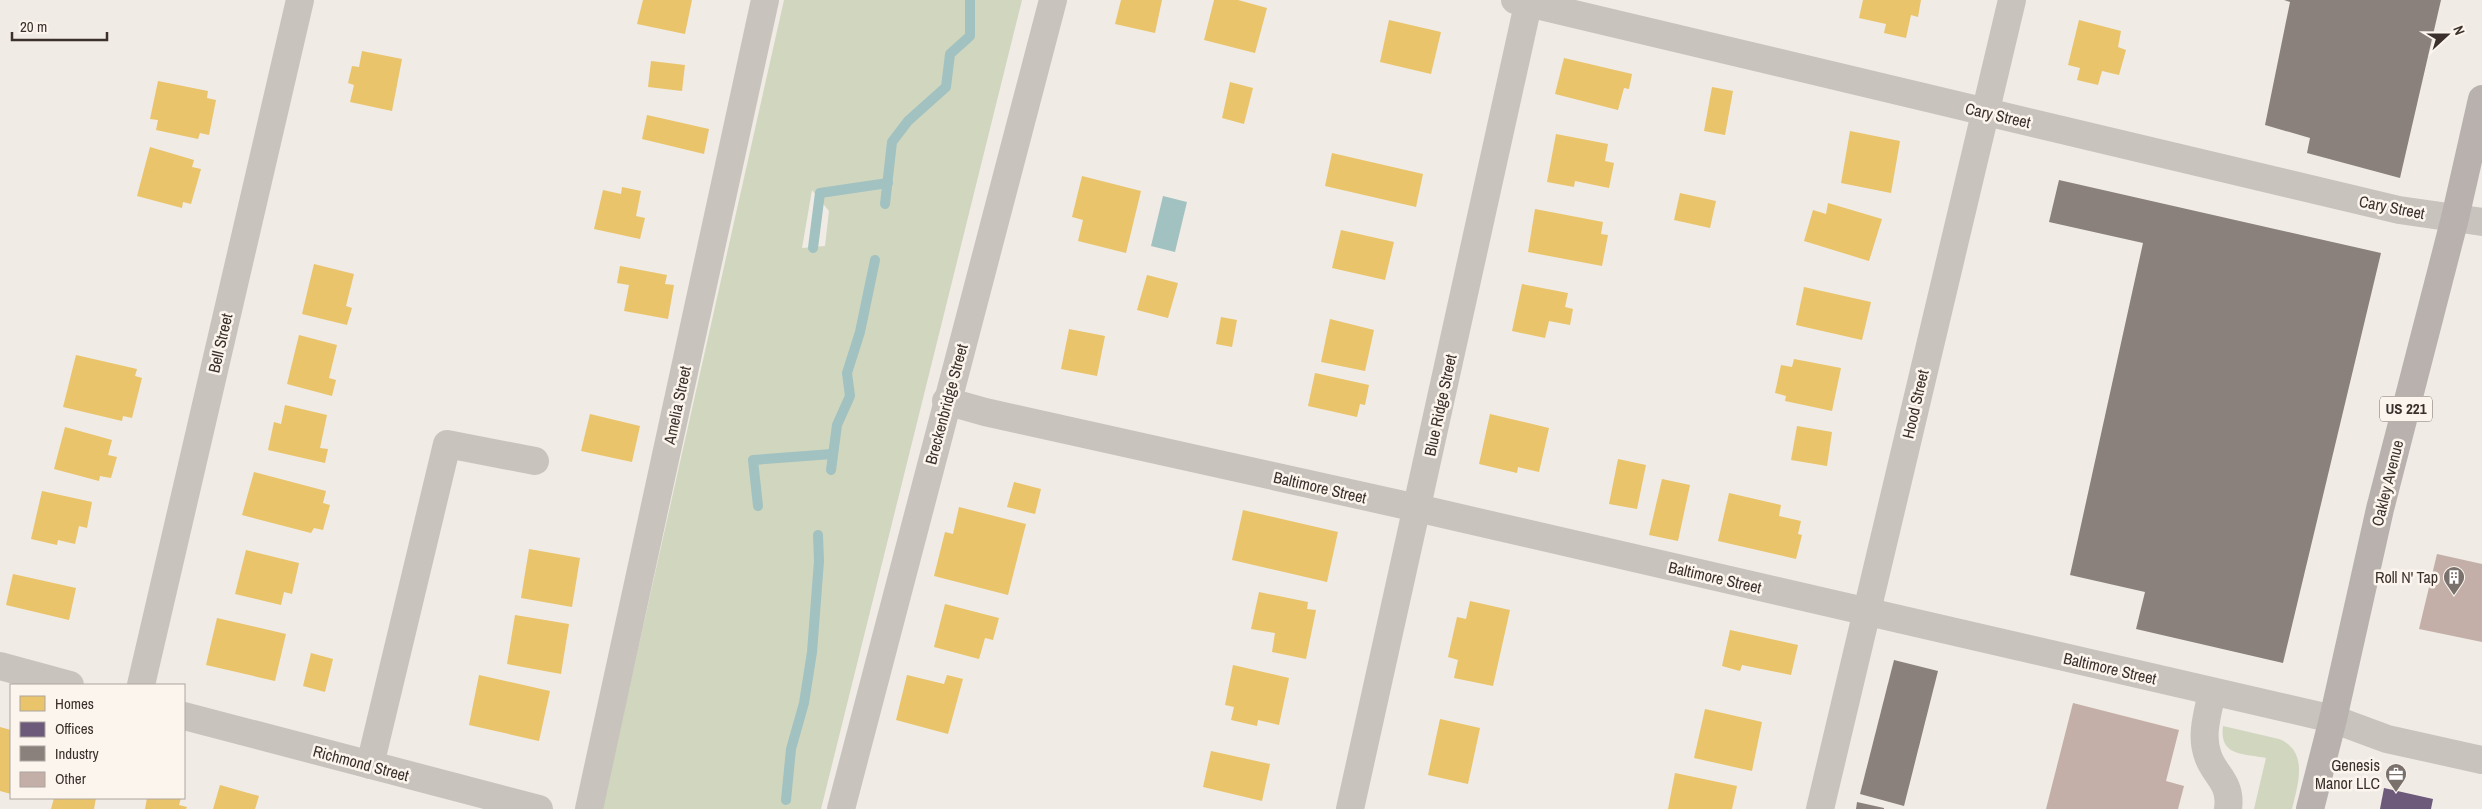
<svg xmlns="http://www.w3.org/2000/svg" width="2482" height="809" font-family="'Archivo Narrow',sans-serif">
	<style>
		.green { fill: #d1d6bf; fill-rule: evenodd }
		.water { fill: #a1c2c1 }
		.homes { fill: #e9c46a }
		.offices { fill: #6d597a }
		.industry { fill: #8a817c }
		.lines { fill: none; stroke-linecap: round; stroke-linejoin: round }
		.stream { stroke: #a1c2c1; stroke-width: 10 }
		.building { fill: #c3afa7 }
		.minor { stroke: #c9c3be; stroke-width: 28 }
		.major { stroke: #b8b1ad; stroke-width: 28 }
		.labels { text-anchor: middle; stroke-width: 5; stroke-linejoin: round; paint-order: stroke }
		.shield { fill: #fbf5ee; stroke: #756b66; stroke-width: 1 }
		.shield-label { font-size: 15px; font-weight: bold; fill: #3b302b }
		.street-label { font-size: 16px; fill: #3b302b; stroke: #fbf5ee }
		.poi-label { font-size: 16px; fill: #3b302b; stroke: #fbf5ee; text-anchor: end }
	</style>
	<rect width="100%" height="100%" fill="#f0ebe5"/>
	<g class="green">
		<path d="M 784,0 L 1022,0 L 821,809 L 602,809 ZM 812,190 L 829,211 L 825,246 L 802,248 Z"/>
		<path d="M 2223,726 L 2279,739 C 2309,751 2298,784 2292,809 L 2254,809 L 2266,758 C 2244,753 2219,757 2223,726 Z"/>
	</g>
	<path class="water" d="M 1163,196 L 1187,202 L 1175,252 L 1151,246 Z"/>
	<g class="homes">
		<path d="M 643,0 L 692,0 L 685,34 L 637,24 Z"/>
		<path d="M 1121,0 L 1162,0 L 1155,33 L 1115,24 Z"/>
		<path d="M 1214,0 L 1238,0 L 1267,8 L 1255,53 L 1204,40 Z"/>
		<path d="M 1863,0 L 1921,0 L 1918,17 L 1911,15 L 1906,38 L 1884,33 L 1886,24 L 1859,18 Z"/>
		<path d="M 1389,20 L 1441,32 L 1431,74 L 1380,62 Z"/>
		<path d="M 2079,20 L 2121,31 L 2118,47 L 2126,50 L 2119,75 L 2102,71 L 2098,85 L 2077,80 L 2080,68 L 2068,65 Z"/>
		<path d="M 362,51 L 402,59 L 392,111 L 350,102 L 354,85 L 348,83 L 352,66 L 359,67 Z"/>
		<path d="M 1564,58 L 1632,74 L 1629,89 L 1624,88 L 1618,110 L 1555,94 Z"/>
		<path d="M 651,61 L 685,65 L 682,91 L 648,87 Z"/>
		<path d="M 158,81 L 208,91 L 207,98 L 216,100 L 209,135 L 200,133 L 198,139 L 156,130 L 158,120 L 150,119 Z"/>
		<path d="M 1230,82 L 1253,88 L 1244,124 L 1222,118 Z"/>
		<path d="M 1712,87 L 1733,91 L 1725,135 L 1704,131 Z"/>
		<path d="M 647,115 L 709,129 L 704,154 L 642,139 Z"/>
		<path d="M 1850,131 L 1900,141 L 1891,193 L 1841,183 Z"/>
		<path d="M 1556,134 L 1608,144 L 1605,161 L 1614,163 L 1609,188 L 1575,181 L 1574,187 L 1547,182 Z"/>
		<path d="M 150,147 L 194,160 L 192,167 L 201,169 L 191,204 L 183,202 L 182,208 L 137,196 Z"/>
		<path d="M 1332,153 L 1423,174 L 1416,207 L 1325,186 Z"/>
		<path d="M 1082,176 L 1141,191 L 1126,253 L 1078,241 L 1083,220 L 1072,217 Z"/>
		<path d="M 622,187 L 641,191 L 636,216 L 645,218 L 640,239 L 594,229 L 603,190 L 621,194 Z"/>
		<path d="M 1680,193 L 1716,201 L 1710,228 L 1674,220 Z"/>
		<path d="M 1828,203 L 1882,219 L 1869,261 L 1804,241 L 1813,210 L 1826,214 Z"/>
		<path d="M 1535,209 L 1603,222 L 1601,234 L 1608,235 L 1602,266 L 1528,252 Z"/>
		<path d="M 1341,230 L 1394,242 L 1385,280 L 1332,268 Z"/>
		<path d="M 314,264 L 354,274 L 346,306 L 352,308 L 347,325 L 302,314 Z"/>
		<path d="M 620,266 L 667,275 L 665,284 L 674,285 L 668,319 L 624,311 L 629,285 L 617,283 Z"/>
		<path d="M 1147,275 L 1178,283 L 1168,318 L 1137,310 Z"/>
		<path d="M 1522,284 L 1568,293 L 1565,307 L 1573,309 L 1570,325 L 1549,321 L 1545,338 L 1512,331 Z"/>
		<path d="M 1804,287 L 1871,302 L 1862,340 L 1796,325 Z"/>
		<path d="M 1221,317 L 1237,320 L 1232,347 L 1216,344 Z"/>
		<path d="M 1330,319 L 1374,330 L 1365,371 L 1321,362 Z"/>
		<path d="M 1069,329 L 1105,336 L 1097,376 L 1061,369 Z"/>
		<path d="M 299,335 L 337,345 L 329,378 L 336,380 L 332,396 L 287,384 Z"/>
		<path d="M 76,355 L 137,369 L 135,376 L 142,378 L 132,418 L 123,416 L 122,421 L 63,407 Z"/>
		<path d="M 1794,359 L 1841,368 L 1832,411 L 1785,401 L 1786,396 L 1775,393 L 1781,365 L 1792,367 Z"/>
		<path d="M 1315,373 L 1369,385 L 1365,405 L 1360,404 L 1357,417 L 1308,406 Z"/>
		<path d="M 285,405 L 327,415 L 320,448 L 328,449 L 325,463 L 268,450 L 274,422 L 281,424 Z"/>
		<path d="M 590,414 L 640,426 L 632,462 L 581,451 Z"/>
		<path d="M 1490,414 L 1549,428 L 1539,472 L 1518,467 L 1517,473 L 1479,464 Z"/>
		<path d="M 1797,426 L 1832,432 L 1827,466 L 1791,460 Z"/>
		<path d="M 65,427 L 112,440 L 108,455 L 117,457 L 111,478 L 100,476 L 99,481 L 54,469 Z"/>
		<path d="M 1618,459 L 1646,465 L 1637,509 L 1609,504 Z"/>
		<path d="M 254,472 L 326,491 L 323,503 L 330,505 L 323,530 L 314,528 L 311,533 L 242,515 Z"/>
		<path d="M 1662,479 L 1690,485 L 1678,541 L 1649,535 Z"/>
		<path d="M 1014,482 L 1041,489 L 1035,514 L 1007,507 Z"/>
		<path d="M 42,491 L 92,502 L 87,528 L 79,526 L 75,544 L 58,540 L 57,545 L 31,539 Z"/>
		<path d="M 1729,493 L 1781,505 L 1779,516 L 1801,521 L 1798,534 L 1802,535 L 1796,559 L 1718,541 Z"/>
		<path d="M 959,507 L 1026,524 L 1008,595 L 934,576 L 945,532 L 953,534 Z"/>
		<path d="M 1243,510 L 1338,532 L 1327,582 L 1232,560 Z"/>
		<path d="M 529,549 L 580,558 L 572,607 L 521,598 Z"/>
		<path d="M 246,550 L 299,563 L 292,594 L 284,592 L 281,605 L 235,594 Z"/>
		<path d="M 13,574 L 76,588 L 69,620 L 6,605 Z"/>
		<path d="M 1259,592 L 1308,602 L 1307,609 L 1316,610 L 1306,659 L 1272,652 L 1275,633 L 1251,629 Z"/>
		<path d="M 1470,601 L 1510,610 L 1493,686 L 1454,678 L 1458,660 L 1448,657 L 1457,617 L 1466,619 Z"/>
		<path d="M 945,604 L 999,618 L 993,640 L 985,638 L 979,659 L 934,647 Z"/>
		<path d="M 515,615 L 569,624 L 561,674 L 507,664 Z"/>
		<path d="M 217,618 L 286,634 L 275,681 L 206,665 Z"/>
		<path d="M 1730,630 L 1798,645 L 1791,675 L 1742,665 L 1740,671 L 1722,666 Z"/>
		<path d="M 311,653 L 333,659 L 325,692 L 303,686 Z"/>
		<path d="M 1233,665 L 1289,678 L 1279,725 L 1258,720 L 1257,726 L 1231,720 L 1234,707 L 1225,705 Z"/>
		<path d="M 479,675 L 550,691 L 539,741 L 469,725 Z"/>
		<path d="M 907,675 L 944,684 L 947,675 L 963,679 L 948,734 L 896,720 Z"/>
		<path d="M 1705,709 L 1762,722 L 1752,771 L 1694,758 Z"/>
		<path d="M 1440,719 L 1480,728 L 1468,784 L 1428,775 Z"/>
		<path d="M 0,727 L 11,730 L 11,794 L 0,791 Z"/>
		<path d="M 1211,751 L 1270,764 L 1262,801 L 1203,787 Z"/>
		<path d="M 1675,773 L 1737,786 L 1732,809 L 1668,809 Z"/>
		<path d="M 220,785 L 259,796 L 255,809 L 213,809 Z"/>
		<path d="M 54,798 L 96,798 L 94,809 L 51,809 Z"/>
		<path d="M 147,798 L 181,798 L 179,805 L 187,807 L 186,809 L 145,809 Z"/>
	</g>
	<path class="offices" d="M 2384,788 L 2433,799 L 2431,809 L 2380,809 Z"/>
	<g class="industry">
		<path d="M 2284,0 L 2441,0 L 2400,178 L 2307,153 L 2310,138 L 2265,125 L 2290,2 Z"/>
		<path d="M 2059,180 L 2381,253 L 2283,663 L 2136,629 L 2145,592 L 2070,575 L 2143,243 L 2049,222 Z"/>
		<path d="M 1894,660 L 1938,671 L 1904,806 L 1860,794 Z"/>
		<path d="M 1857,802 L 1884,808 L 1884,809 L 1856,809 Z"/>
	</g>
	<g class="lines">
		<g class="stream">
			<path d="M 885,204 L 892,142 L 908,121 L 946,87 L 950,54 L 970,36 L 970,0"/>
			<path d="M 813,248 L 820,193 L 888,183"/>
			<path d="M 831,470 L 837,425 L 850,396 L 847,373 L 860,332 L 875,260"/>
			<path d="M 758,506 L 753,460 L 832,454"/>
			<path d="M 786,800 L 791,749 L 804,703 L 812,652 L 819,561 L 818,535"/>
		</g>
	</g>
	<g class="building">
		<path d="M 2437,554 L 2482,564 L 2482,642 L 2419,629 Z"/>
		<path d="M 2073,703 L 2179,730 L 2166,781 L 2184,786 L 2178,809 L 2046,809 Z"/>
	</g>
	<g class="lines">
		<g class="minor">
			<path d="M 1515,0 L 2399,210 L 2482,222"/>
			<path d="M 946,401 L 985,412 L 1417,508 L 2333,719 L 2387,739 L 2482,760"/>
			<path d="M 0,666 L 70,685"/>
			<path d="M 141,685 L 300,0"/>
			<path d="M 2212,692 C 2208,713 2200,735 2208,756 C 2214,775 2232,782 2228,809"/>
			<path d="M 184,716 L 539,809"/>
			<path d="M 370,765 L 447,444 L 535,461"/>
			<path d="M 589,809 L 765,0"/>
			<path d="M 841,809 L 1053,0"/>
			<path d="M 1350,809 L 1529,0"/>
			<path d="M 1820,809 L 2012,0"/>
		</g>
		<path class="major" d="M 2310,809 L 2333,719 L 2380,509 L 2455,218 L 2482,99"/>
	</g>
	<defs>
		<g id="building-pin" transform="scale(1.125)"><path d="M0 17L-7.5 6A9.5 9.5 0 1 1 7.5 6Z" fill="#7a716c" stroke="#fbf5ee"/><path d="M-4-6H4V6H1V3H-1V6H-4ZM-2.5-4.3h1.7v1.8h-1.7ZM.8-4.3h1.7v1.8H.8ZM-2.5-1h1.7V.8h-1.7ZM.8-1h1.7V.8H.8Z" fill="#fff"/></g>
		<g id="office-pin" transform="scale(1.125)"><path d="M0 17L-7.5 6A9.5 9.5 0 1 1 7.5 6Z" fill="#7a716c" stroke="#fbf5ee"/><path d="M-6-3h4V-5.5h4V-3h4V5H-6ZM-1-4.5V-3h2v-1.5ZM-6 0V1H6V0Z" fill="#fff"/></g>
	</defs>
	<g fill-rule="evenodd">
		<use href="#building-pin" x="2454" y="577"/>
		<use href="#office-pin" x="2396" y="774"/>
	</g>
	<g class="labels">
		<rect class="shield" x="2380" y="396.5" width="52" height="25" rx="4"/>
		<g class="shield-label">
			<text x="2406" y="414">US 221</text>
		</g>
		<g class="street-label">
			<text transform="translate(1998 115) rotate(13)" y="6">Cary Street</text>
			<text transform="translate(2392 207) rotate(11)" y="6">Cary Street</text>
			<text transform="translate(220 343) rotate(-77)" y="6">Bell Street</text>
			<text transform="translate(946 404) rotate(-75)" y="6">Breckenbridge Street</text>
			<text transform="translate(1915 404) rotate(-77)" y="6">Hood Street</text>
			<text transform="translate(677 405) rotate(-78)" y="6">Amelia Street</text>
			<text transform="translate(1440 405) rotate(-78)" y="6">Blue Ridge Street</text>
			<text transform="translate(2387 483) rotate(-76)" y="6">Oakley Avenue</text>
			<text transform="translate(1320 487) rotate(13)" y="6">Baltimore Street</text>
			<text transform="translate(1715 577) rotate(13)" y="6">Baltimore Street</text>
			<text transform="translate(2110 668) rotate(13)" y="6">Baltimore Street</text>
			<text transform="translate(361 763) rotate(15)" y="6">Richmond Street</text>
		</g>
		<g class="poi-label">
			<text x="2438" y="583">Roll N' Tap</text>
			<text x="2380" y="771">Genesis<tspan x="2380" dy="18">Manor LLC</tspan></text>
		</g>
	</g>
	<rect x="10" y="684" width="175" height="115" fill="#fbf5ee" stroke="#aea6a0"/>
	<rect x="20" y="696" width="25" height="15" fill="#e9c46a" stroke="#aea6a0"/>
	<text x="55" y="709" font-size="15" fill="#3b302b">Homes</text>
	<rect x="20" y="722" width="25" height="15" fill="#6d597a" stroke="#aea6a0"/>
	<text x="55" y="734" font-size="15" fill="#3b302b">Offices</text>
	<rect x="20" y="746" width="25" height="15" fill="#8a817c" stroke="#aea6a0"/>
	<text x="55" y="759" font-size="15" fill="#3b302b">Industry</text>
	<rect x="20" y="772" width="25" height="15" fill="#c3afa7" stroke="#aea6a0"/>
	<text x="55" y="784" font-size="15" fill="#3b302b">Other</text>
	<g transform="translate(2447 35) rotate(69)" stroke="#fbf5ee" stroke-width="4" paint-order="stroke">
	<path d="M0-4L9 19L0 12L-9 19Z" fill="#3b302b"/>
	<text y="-8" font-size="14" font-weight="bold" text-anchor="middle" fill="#3b302b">N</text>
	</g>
	<path d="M12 32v8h95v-8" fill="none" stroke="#3b302b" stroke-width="2.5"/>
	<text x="20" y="32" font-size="15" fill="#3b302b" stroke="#fbf5ee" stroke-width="4" paint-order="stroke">20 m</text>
</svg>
